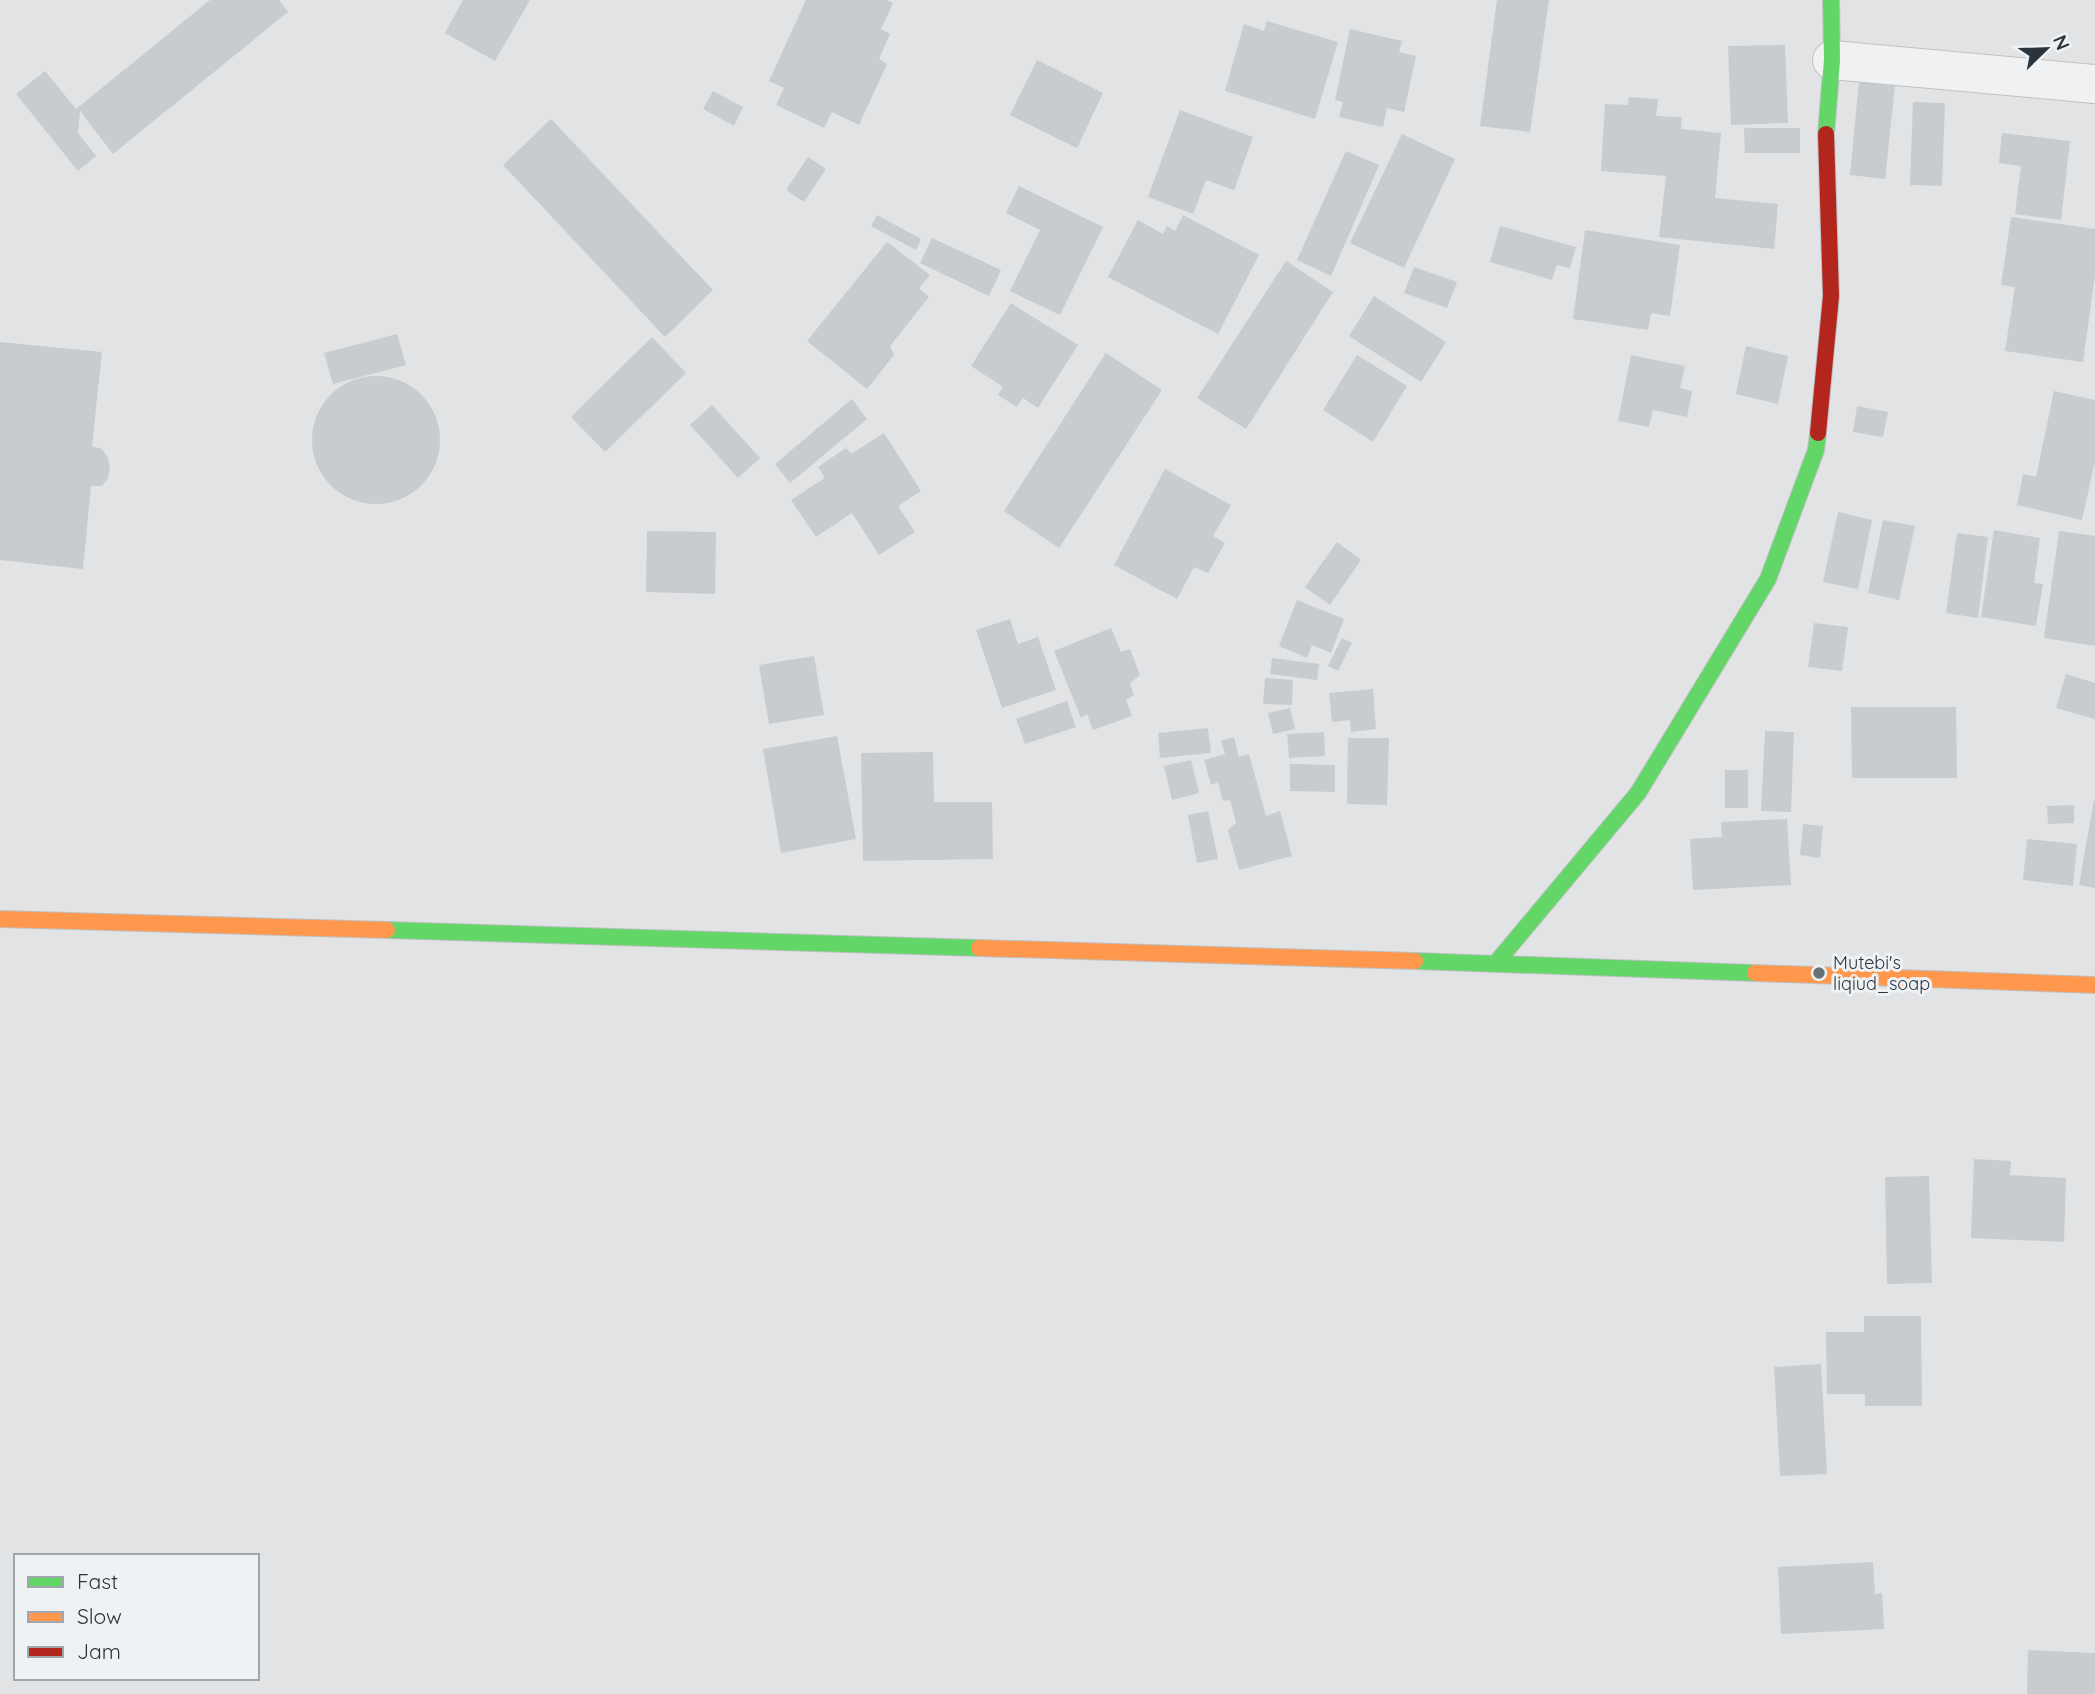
<svg xmlns="http://www.w3.org/2000/svg" width="2095" height="1694" font-family="Quicksand,sans-serif">
	<style>
		.building { fill: #c9ccce }
		.lines { fill: none; stroke-linecap: round; stroke-linejoin: round }
		.street-casing { stroke: #bfc1c3; stroke-width: 40 }
		.fast-casing { stroke: #bfc1c3; stroke-width: 18 }
		.slow-casing { stroke: #bfc1c3; stroke-width: 18 }
		.jam-casing { stroke: #bfc1c3; stroke-width: 18 }
		.street { stroke: #f0f1f3; stroke-width: 38 }
		.fast { stroke: #63d668; stroke-width: 16 }
		.slow { stroke: #ff974d; stroke-width: 16 }
		.jam { stroke: #b3261e; stroke-width: 16 }
		.poi-dot { fill: #697178; stroke: #eff2f5; stroke-width: 2.5 }
		.labels { text-anchor: middle; stroke-width: 6; stroke-linejoin: round; paint-order: stroke }
		.poi-label { font-size: 18px; fill: #29343d; stroke: #eff2f5; text-anchor: start }
	</style>
	<rect width="100%" height="100%" fill="#e1e3e5"/>
	<g class="building">
		<path d="M 210,0 L 279,0 L 288,12 L 113,154 L 80,111 L 78,133 L 96,156 L 78,171 L 16,94 L 45,71 L 76,109 Z"/>
		<path d="M 463,0 L 530,0 L 495,61 L 445,33 Z"/>
		<path d="M 806,0 L 886,0 L 893,3 L 881,29 L 890,34 L 879,59 L 887,64 L 859,125 L 832,112 L 824,128 L 776,105 L 784,88 L 769,81 Z"/>
		<path d="M 1497,0 L 1549,0 L 1530,132 L 1480,126 Z"/>
		<path d="M 1267,21 L 1338,42 L 1315,119 L 1225,91 L 1244,24 L 1264,31 Z"/>
		<path d="M 1350,29 L 1402,41 L 1399,52 L 1416,56 L 1404,112 L 1387,108 L 1383,127 L 1339,117 L 1343,102 L 1335,100 Z"/>
		<path d="M 1785,45 L 1788,123 L 1731,125 L 1728,46 Z"/>
		<path d="M 1037,60 L 1103,93 L 1077,148 L 1010,115 Z"/>
		<path d="M 1859,82 L 1895,86 L 1885,179 L 1850,175 Z"/>
		<path d="M 713,91 L 743,107 L 734,126 L 703,109 Z"/>
		<path d="M 1629,97 L 1658,99 L 1656,116 L 1682,117 L 1681,129 L 1721,133 L 1715,198 L 1778,204 L 1774,249 L 1659,237 L 1666,176 L 1601,171 L 1605,104 L 1628,105 Z"/>
		<path d="M 1913,102 L 1945,103 L 1942,186 L 1910,185 Z"/>
		<path d="M 1180,110 L 1253,137 L 1234,190 L 1206,180 L 1193,214 L 1148,197 Z"/>
		<path d="M 551,119 L 713,290 L 665,337 L 503,165 Z"/>
		<path d="M 1744,128 L 1800,128 L 1800,153 L 1745,153 Z"/>
		<path d="M 2002,133 L 2070,141 L 2061,220 L 2015,214 L 2021,166 L 1999,163 Z"/>
		<path d="M 1402,134 L 1455,159 L 1404,268 L 1350,243 Z"/>
		<path d="M 1346,151 L 1379,165 L 1331,276 L 1297,260 Z"/>
		<path d="M 808,157 L 826,169 L 804,202 L 786,190 Z"/>
		<path d="M 1019,186 L 1103,227 L 1060,315 L 1010,291 L 1040,230 L 1006,213 Z"/>
		<path d="M 877,215 L 921,239 L 916,250 L 871,226 Z"/>
		<path d="M 1183,215 L 1259,255 L 1218,334 L 1108,277 L 1138,220 L 1163,234 L 1167,226 L 1175,231 Z"/>
		<path d="M 2011,217 L 2095,229 L 2095,275 L 2083,362 L 2005,351 L 2015,287 L 2001,285 Z"/>
		<path d="M 1500,226 L 1576,247 L 1570,268 L 1557,265 L 1552,280 L 1490,262 Z"/>
		<path d="M 1585,230 L 1680,245 L 1670,316 L 1651,313 L 1648,330 L 1573,319 Z"/>
		<path d="M 932,238 L 1001,270 L 989,296 L 920,263 Z"/>
		<path d="M 887,242 L 930,275 L 919,288 L 929,297 L 890,346 L 894,355 L 867,389 L 807,341 Z"/>
		<path d="M 1286,261 L 1333,292 L 1246,429 L 1197,398 Z"/>
		<path d="M 1414,267 L 1457,282 L 1447,308 L 1404,293 Z"/>
		<path d="M 1374,296 L 1446,342 L 1421,382 L 1349,336 Z"/>
		<path d="M 1011,303 L 1078,345 L 1038,408 L 1023,398 L 1017,407 L 998,395 L 1003,387 L 971,366 Z"/>
		<path d="M 397,334 L 406,365 L 333,384 L 324,353 Z"/>
		<path d="M 652,337 L 686,373 L 605,452 L 571,417 Z"/>
		<path d="M 0,342 L 102,352 L 92,446 L 102,449 L 108,458 L 110,468 L 108,478 L 102,486 L 91,486 L 83,569 L 0,560 Z"/>
		<path d="M 1746,346 L 1788,356 L 1778,404 L 1736,394 Z"/>
		<path d="M 1106,353 L 1162,390 L 1059,548 L 1004,511 Z"/>
		<path d="M 1357,355 L 1407,386 L 1373,442 L 1323,410 Z"/>
		<path d="M 1631,355 L 1685,366 L 1680,388 L 1692,391 L 1687,417 L 1653,410 L 1649,427 L 1618,421 Z"/>
		<circle cx="376" cy="440" r="64"/>
		<path d="M 2054,391 L 2095,400 L 2095,461 L 2082,520 L 2017,505 L 2023,474 L 2036,477 Z"/>
		<path d="M 852,399 L 867,419 L 790,483 L 775,464 Z"/>
		<path d="M 712,405 L 760,458 L 738,478 L 690,425 Z"/>
		<path d="M 1857,406 L 1888,412 L 1883,437 L 1853,432 Z"/>
		<path d="M 884,433 L 921,491 L 898,506 L 915,532 L 879,555 L 852,513 L 816,537 L 791,500 L 825,478 L 818,467 L 846,448 L 851,454 Z"/>
		<path d="M 1165,469 L 1231,505 L 1213,536 L 1225,543 L 1208,573 L 1194,567 L 1177,599 L 1114,565 Z"/>
		<path d="M 1838,512 L 1872,520 L 1858,589 L 1823,582 Z"/>
		<path d="M 1883,520 L 1915,526 L 1899,600 L 1868,593 Z"/>
		<path d="M 1994,530 L 2040,538 L 2034,583 L 2043,584 L 2036,626 L 1981,617 Z"/>
		<path d="M 647,531 L 716,532 L 715,594 L 646,592 Z"/>
		<path d="M 2059,531 L 2095,536 L 2095,646 L 2044,638 Z"/>
		<path d="M 1957,533 L 1988,537 L 1978,618 L 1946,613 Z"/>
		<path d="M 1337,542 L 1361,560 L 1330,605 L 1305,587 Z"/>
		<path d="M 1297,600 L 1344,619 L 1331,653 L 1312,645 L 1307,658 L 1279,646 Z"/>
		<path d="M 1010,619 L 1018,644 L 1038,637 L 1056,690 L 1002,708 L 976,630 Z"/>
		<path d="M 1814,623 L 1848,627 L 1842,671 L 1808,667 Z"/>
		<path d="M 1111,628 L 1121,652 L 1130,649 L 1140,675 L 1130,683 L 1134,695 L 1126,700 L 1132,716 L 1093,730 L 1087,714 L 1081,718 L 1054,651 Z"/>
		<path d="M 1342,638 L 1352,643 L 1338,671 L 1328,666 Z"/>
		<path d="M 814,656 L 824,715 L 769,724 L 759,665 Z"/>
		<path d="M 1272,658 L 1319,664 L 1317,680 L 1270,674 Z"/>
		<path d="M 2066,674 L 2095,683 L 2095,719 L 2056,708 Z"/>
		<path d="M 1265,678 L 1293,680 L 1292,705 L 1263,704 Z"/>
		<path d="M 1373,689 L 1376,729 L 1351,732 L 1350,720 L 1332,722 L 1329,693 Z"/>
		<path d="M 1067,701 L 1076,727 L 1025,744 L 1016,719 Z"/>
		<path d="M 1851,707 L 1956,707 L 1957,778 L 1852,778 Z"/>
		<path d="M 1290,708 L 1295,729 L 1273,734 L 1268,713 Z"/>
		<path d="M 1208,728 L 1211,753 L 1160,758 L 1158,733 Z"/>
		<path d="M 1765,731 L 1794,732 L 1791,812 L 1761,811 Z"/>
		<path d="M 1324,732 L 1325,756 L 1289,758 L 1287,734 Z"/>
		<path d="M 837,736 L 856,839 L 781,853 L 763,749 Z"/>
		<path d="M 1234,737 L 1239,757 L 1249,754 L 1266,816 L 1280,811 L 1292,856 L 1239,870 L 1228,830 L 1236,823 L 1230,800 L 1223,801 L 1218,782 L 1211,785 L 1204,760 L 1225,754 L 1221,741 Z"/>
		<path d="M 1348,738 L 1389,738 L 1387,805 L 1347,804 Z"/>
		<path d="M 933,752 L 934,802 L 992,802 L 993,859 L 863,861 L 861,753 Z"/>
		<path d="M 1191,760 L 1199,793 L 1172,800 L 1164,766 Z"/>
		<path d="M 1290,764 L 1335,765 L 1335,792 L 1290,791 Z"/>
		<rect x="1725" y="770" width="23" height="38"/>
		<path d="M 2094,800 L 2095,801 L 2095,888 L 2079,885 Z"/>
		<path d="M 2074,805 L 2074,823 L 2048,824 L 2047,806 Z"/>
		<path d="M 1208,811 L 1218,859 L 1197,863 L 1188,815 Z"/>
		<path d="M 1787,819 L 1791,885 L 1693,890 L 1690,839 L 1722,837 L 1721,822 Z"/>
		<path d="M 1803,824 L 1823,826 L 1820,858 L 1800,855 Z"/>
		<path d="M 2027,839 L 2077,844 L 2073,886 L 2023,880 Z"/>
		<path d="M 1974,1159 L 2011,1161 L 2010,1175 L 2066,1178 L 2064,1242 L 1971,1238 Z"/>
		<path d="M 1929,1176 L 1932,1283 L 1887,1284 L 1885,1177 Z"/>
		<path d="M 1864,1316 L 1921,1316 L 1922,1406 L 1865,1406 L 1865,1394 L 1827,1394 L 1826,1332 L 1864,1332 Z"/>
		<path d="M 1821,1364 L 1827,1474 L 1780,1476 L 1774,1367 Z"/>
		<path d="M 1873,1562 L 1875,1594 L 1882,1593 L 1884,1629 L 1781,1634 L 1778,1567 Z"/>
		<path d="M 2028,1650 L 2095,1653 L 2095,1694 L 2027,1694 Z"/>
	</g>
	<g class="lines">
		<g class="street-casing">
			<path id="street" d="M 1832,60 L 2095,84"/>
		</g>
		<g class="fast-casing">
			<g id="fast">
				<path d="M 1826,134 L 1832,60 L 1831,0"/>
				<path d="M 387,930 L 979,948"/>
				<path d="M 1415,961 L 1755,973"/>
				<path d="M 1496,963 L 1638,793 L 1768,579 L 1816,450 L 1818,433"/>
			</g>
		</g>
		<g class="slow-casing">
			<g id="slow">
				<path d="M 0,919 L 387,930"/>
				<path d="M 979,948 L 1415,961"/>
				<path d="M 1755,973 L 2095,985"/>
			</g>
		</g>
		<g class="jam-casing">
			<path id="jam" d="M 1818,433 L 1831,296 L 1826,134"/>
		</g>
		<use href="#street" class="street"/>
		<use href="#fast" class="fast"/>
		<use href="#slow" class="slow"/>
		<use href="#jam" class="jam"/>
	</g>
	<circle class="poi-dot" cx="1819" cy="973" r="7"/>
	<g class="labels">
		<g class="poi-label">
			<text x="1833" y="969">Mutebi's<tspan x="1833" dy="21">liqiud_soap</tspan></text>
		</g>
	</g>
	<rect x="14" y="1554" width="245" height="126" fill="#eff2f5" stroke="#a0a6ab" stroke-width="2"/>
	<rect x="28" y="1577" width="35" height="10" fill="#63d668" stroke="#a0a6ab" stroke-width="2"/>
	<text x="77" y="1589" font-size="21" fill="#29343d">Fast</text>
	<rect x="28" y="1612" width="35" height="10" fill="#ff974d" stroke="#a0a6ab" stroke-width="2"/>
	<text x="77" y="1624" font-size="21" fill="#29343d">Slow</text>
	<rect x="28" y="1647" width="35" height="10" fill="#b3261e" stroke="#a0a6ab" stroke-width="2"/>
	<text x="77" y="1659" font-size="21" fill="#29343d">Jam</text>
	<g transform="translate(2046 49) rotate(67)" stroke="#eff2f5" stroke-width="5" paint-order="stroke">
	<path d="M0-5L12 26L0 18L-12 26Z" fill="#29343d"/>
	<text y="-10" font-size="19" font-weight="bold" text-anchor="middle" fill="#29343d">N</text>
	</g>
</svg>
